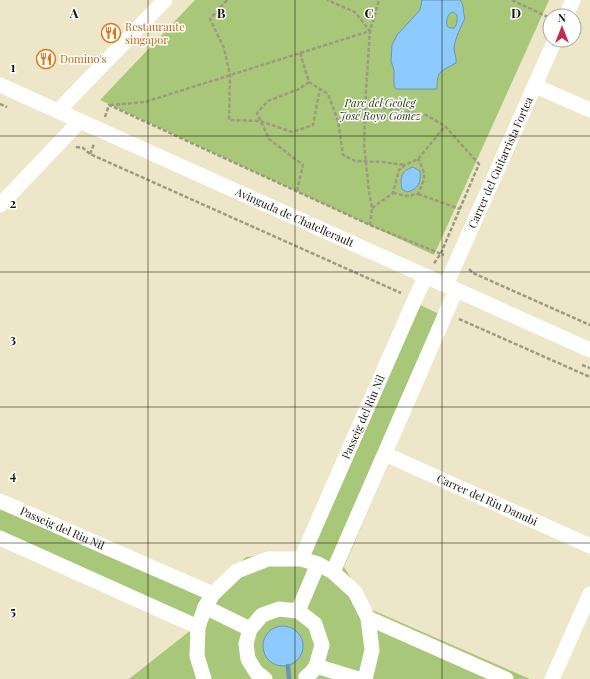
<svg xmlns="http://www.w3.org/2000/svg" width="590" height="679" font-family="'Playfair Display',serif">
	<style>
		.green { fill: #a9c779 }
		.water { fill: #8dcbfe; stroke: #6a94b5; fill-rule: evenodd }
		.lines { fill: none; stroke-linecap: round; stroke-linejoin: round }
		.stream { stroke: #6a94b5; stroke-width: 4.5 }
		.path { stroke: #9e9982; stroke-width: 2.5; stroke-dasharray: 4 2; stroke-linecap: butt }
		.minor { stroke: #fff; stroke-width: 15 }
		.grid { fill: none; stroke: #18150a; stroke-width: 1; stroke-opacity: 0.55 }
		.labels { text-anchor: middle; stroke-width: 3; stroke-linejoin: round; paint-order: stroke }
		.food-label { font-size: 11px; fill: #c56008; stroke: #fff; text-anchor: start }
		.park-label { font-size: 11px; font-style: italic; fill: #2c3914; stroke: #fff }
		.street-label { font-size: 11px; fill: #18150a; stroke: #fff }
		.grid-label { font-size: 13px; text-anchor: middle; font-weight: bold; fill: #18150a; stroke: #fff; stroke-width: 3; stroke-linejoin: round; paint-order: stroke }
	</style>
	<rect width="100%" height="100%" fill="#ede6c8"/>
	<g class="green">
		<path d="M 195,0 L 549,0 L 434,255 L 100,100 Z"/>
		<path d="M 409,300 L 450,319 L 344,567 L 370,609 L 530,679 L 129,679 L 191,630 L 0,543 L 0,494 L 211,587 L 246,557 L 296,552 Z"/>
	</g>
	<g class="water">
		<path d="M 422,0 L 460,0 C 465,7 462,10 465,18 C 461,27 455,38 454,48 C 454,54 457,58 456,63 C 440,72 437,70 437,89 L 396,89 L 394,86 L 394,70 L 391,61 L 392,45 L 397,35 L 420,10 ZM 453,12 L 457,15 C 457,20 458,24 454,28 L 450,28 L 447,26 C 446,20 447,14 453,12 Z"/>
		<path d="M 413,167 L 420,171 C 421,182 419,189 407,192 L 402,189 C 400,177 401,171 413,167 Z"/>
		<circle cx="283" cy="646" r="20"/>
	</g>
	<g class="lines">
		<path class="stream" d="M 288,666 L 289,679"/>
		<g class="path">
			<path d="M 227,0 L 210,19 L 224,48 L 230,75 L 229,120 L 260,121 L 292,132 L 313,125 L 320,89"/>
			<path d="M 512,0 L 550,18"/>
			<path d="M 300,53 L 309,82 L 328,94 L 338,121 L 343,155 L 355,161 L 383,162 L 405,165"/>
			<path d="M 0,104 L 7,107"/>
			<path d="M 110,105 L 145,102 L 370,31 L 355,12 L 327,0"/>
			<path d="M 365,105 L 426,115 L 445,126 L 479,164 L 441,253 L 433,265"/>
			<path d="M 105,117 L 109,105 L 370,225 L 444,255"/>
			<path d="M 76,147 L 83,148 L 90,154 L 401,293"/>
			<path d="M 90,154 L 94,144"/>
			<path d="M 297,191 L 303,165 L 269,139 L 257,113 L 268,101 L 299,89 L 309,82"/>
			<path d="M 393,193 L 406,196 L 418,194 C 425,178 427,176 418,159"/>
			<path d="M 418,194 L 460,209"/>
			<path d="M 372,208 L 393,193 L 399,170 L 405,165 L 418,159 L 445,126"/>
			<path d="M 370,225 L 372,208 L 369,192 L 364,144 L 366,90 L 370,31 L 379,0"/>
			<path d="M 469,269 L 473,273 L 590,325"/>
			<path d="M 459,319 L 590,377"/>
			<path d="M 582,365 L 590,368"/>
		</g>
		<g class="minor">
			<path d="M 566,16 L 573,0"/>
			<path id="s1" d="M 0,85 L 590,350"/>
			<path d="M 535,86 L 590,110"/>
			<path d="M 58,111 L 165,0"/>
			<path d="M 0,205 L 80,121"/>
			<path id="s2" d="M 446,285 L 555,40"/>
			<path id="s3" d="M 385,454 L 590,546"/>
			<path id="s4" d="M 0,501 L 213,594"/>
			<path d="M 0,538 L 198,627"/>
			<path id="s5" d="M 301,559 L 415,299 L 426,276"/>
			<path d="M 333,572 L 456,290"/>
			<path d="M 205,607 L 250,629"/>
			<path d="M 298,611 L 318,564"/>
			<path d="M 368,618 L 506,679"/>
			<path d="M 316,666 L 358,679"/>
			<path d="M 204,679 L 197,656 L 198,627 L 205,607 L 213,594 L 237,571 L 268,559 L 301,559 L 318,564 L 333,572 L 355,592 L 368,618 L 372,650 L 365,679"/>
			<path d="M 265,679 L 256,672 L 248,659 L 246,644 L 250,629 L 262,615 L 279,609 L 298,611 L 315,624 L 322,645 L 316,666 L 312,672 L 306,677 L 307,679"/>
			<path d="M 552,679 L 590,594"/>
		</g>
	</g>
	<path class="grid" d="M 148,0 L 148,679M 295,0 L 295,679M 442,0 L 442,679M 0,136 L 590,136M 0,272 L 590,272M 0,407 L 590,407M 0,543 L 590,543"/>
	<defs>
		<g id="restaurant-ring" transform="scale(1)"><circle r="9.5" fill="#fff" stroke="#e8710a" stroke-width="1.5"/><path d="M-5-6h1v4h1v-4h1v4h1v-4h1v5L-1.5 .5V6h-2V.5L-5-1ZM5-6V6H3V1.5H1.5Q1.5-4 5-6Z" fill="#e8710a"/></g>
	</defs>
	<g fill-rule="evenodd">
		<use href="#restaurant-ring" x="111" y="33"/>
		<use href="#restaurant-ring" x="46" y="59"/>
	</g>
	<g class="labels">
		<g class="food-label">
			<text x="125" y="31">Restaurante<tspan x="125" dy="13">singapor</tspan></text>
			<text x="60" y="63">Domino's</text>
		</g>
		<g class="park-label">
			<text x="380" y="107">Parc del Geòleg<tspan x="380" dy="13">José Royo Gómez</tspan></text>
		</g>
		<g class="street-label">
			<text dy="4" stroke="none"><textPath href="#s2" startOffset="134">Carrer del Guitarrista Fortea</textPath></text>
			<text dy="4" stroke="none"><textPath href="#s1" startOffset="323">Avinguda de Chatellerault</textPath></text>
			<text dy="4" stroke="none"><textPath href="#s5" startOffset="155">Passeig del Riu Nil</textPath></text>
			<text dy="4" stroke="none"><textPath href="#s3" startOffset="112">Carrer del Riu Danubi</textPath></text>
			<text dy="4" stroke="none"><textPath href="#s4" startOffset="68">Passeig del Riu Nil</textPath></text>
		</g>
	</g>
	<g class="grid-label">
		<text x="74" y="18">A</text>
		<text x="221" y="18">B</text>
		<text x="369" y="18">C</text>
		<text x="516" y="18">D</text>
		<text x="13" y="72">1</text>
		<text x="13" y="208">2</text>
		<text x="13" y="344">3</text>
		<text x="13" y="480">4</text>
		<text x="13" y="616">5</text>
	</g>
	<g transform="translate(562 28)"><circle r="19" fill="#ffffff" stroke="#a3a19d"/>
	<path d="M0-3L7 15L0 10L-7 15Z" fill="#be2d4d"/>
	<text y="-6" font-size="11" font-weight="bold" text-anchor="middle" fill="#18150a">N</text>
	</g>
</svg>
